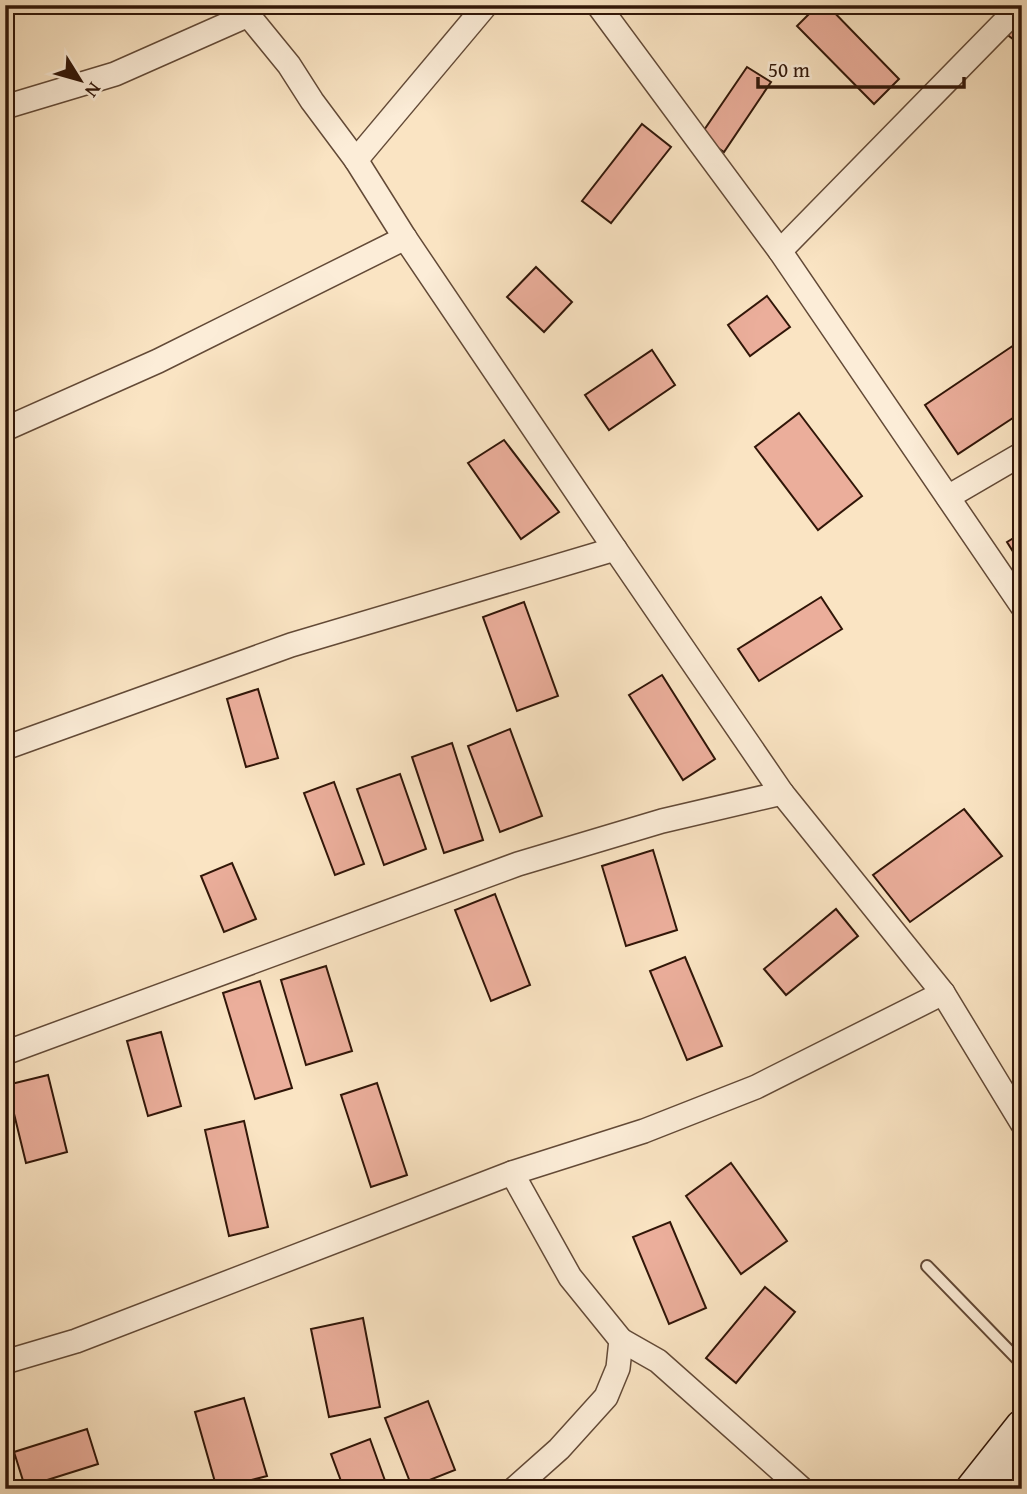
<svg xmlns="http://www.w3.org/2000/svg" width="1027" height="1494" font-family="'Gentium Book Plus',serif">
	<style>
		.building { fill: #ebae9b; stroke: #311608; stroke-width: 2 }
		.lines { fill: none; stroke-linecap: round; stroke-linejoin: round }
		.lane-casing { stroke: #634a37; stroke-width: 14 }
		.street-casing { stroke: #634a37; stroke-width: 26 }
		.secondary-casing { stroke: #311608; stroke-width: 35 }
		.lane { stroke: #fcedd8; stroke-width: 10 }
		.street { stroke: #fcedd8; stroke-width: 23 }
		.secondary { stroke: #fcedd8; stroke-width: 32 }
	</style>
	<rect width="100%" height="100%" fill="#fae4c3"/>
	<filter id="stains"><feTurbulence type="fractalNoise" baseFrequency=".00286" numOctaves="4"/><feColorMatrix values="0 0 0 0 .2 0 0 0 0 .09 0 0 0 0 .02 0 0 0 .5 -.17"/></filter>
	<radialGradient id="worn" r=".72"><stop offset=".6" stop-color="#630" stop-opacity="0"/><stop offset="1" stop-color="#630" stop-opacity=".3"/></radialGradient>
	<g class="building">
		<path d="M 818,5 L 827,5 L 899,79 L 874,104 L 797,26 Z"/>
		<path d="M 1022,17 L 1022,46 L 1005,33 Z"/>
		<path d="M 747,67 L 771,82 L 724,152 L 700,136 Z"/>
		<path d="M 642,124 L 671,147 L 611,223 L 582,201 Z"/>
		<path d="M 536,267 L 572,302 L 544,332 L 507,297 Z"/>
		<path d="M 767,296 L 790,327 L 750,356 L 728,325 Z"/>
		<path d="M 1017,343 L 1022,350 L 1022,412 L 958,454 L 925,405 Z"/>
		<path d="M 652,350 L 675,385 L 609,430 L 585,395 Z"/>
		<path d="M 799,413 L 862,496 L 818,530 L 755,447 Z"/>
		<path d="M 504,440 L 559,512 L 521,539 L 468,463 Z"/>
		<path d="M 1022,533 L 1022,566 L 1007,542 Z"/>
		<path d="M 821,597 L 842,629 L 759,681 L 738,649 Z"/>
		<path d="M 524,602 L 558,696 L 517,711 L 483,617 Z"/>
		<path d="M 662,675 L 715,759 L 683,780 L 629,695 Z"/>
		<path d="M 258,689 L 278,758 L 246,767 L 227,699 Z"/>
		<path d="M 510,729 L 542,816 L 500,832 L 468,746 Z"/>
		<path d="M 452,743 L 483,840 L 444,853 L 412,757 Z"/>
		<path d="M 400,774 L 426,849 L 384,865 L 357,789 Z"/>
		<path d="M 334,782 L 364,864 L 335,875 L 304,793 Z"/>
		<path d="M 964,809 L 1002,856 L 910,922 L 873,875 Z"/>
		<path d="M 653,850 L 677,930 L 626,946 L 602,866 Z"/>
		<path d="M 232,863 L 256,919 L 224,932 L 201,876 Z"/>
		<path d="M 495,894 L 530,985 L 491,1001 L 455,910 Z"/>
		<path d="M 836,909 L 858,936 L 786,995 L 764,969 Z"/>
		<path d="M 685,957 L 722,1046 L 687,1060 L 650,971 Z"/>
		<path d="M 326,966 L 352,1051 L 306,1065 L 281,980 Z"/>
		<path d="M 260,981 L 292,1088 L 255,1099 L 223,993 Z"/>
		<path d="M 161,1032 L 181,1106 L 148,1116 L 127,1041 Z"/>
		<path d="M 48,1075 L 67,1152 L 26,1163 L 7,1085 Z"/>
		<path d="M 377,1083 L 407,1175 L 371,1187 L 341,1095 Z"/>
		<path d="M 244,1121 L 268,1227 L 229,1236 L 205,1130 Z"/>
		<path d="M 731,1163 L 787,1241 L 741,1274 L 686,1196 Z"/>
		<path d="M 670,1222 L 706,1308 L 669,1324 L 633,1237 Z"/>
		<path d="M 765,1287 L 795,1312 L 736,1383 L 706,1358 Z"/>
		<path d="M 363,1318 L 380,1407 L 329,1417 L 311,1329 Z"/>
		<path d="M 244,1398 L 267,1476 L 217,1489 L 195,1412 Z"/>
		<path d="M 428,1401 L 455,1470 L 412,1487 L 385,1418 Z"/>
		<path d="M 87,1429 L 98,1464 L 25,1487 L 14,1452 Z"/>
		<path d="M 370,1439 L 388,1489 L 344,1489 L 331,1454 Z"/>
	</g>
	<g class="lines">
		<g class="lane-casing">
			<path id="lane" d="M 927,1266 L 1022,1364"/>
		</g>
		<g class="street-casing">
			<g id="street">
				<path d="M 240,5 L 289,65 L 312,101 L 356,160 L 405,238 L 615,549 L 782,793 L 943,993 L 1022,1123"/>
				<path d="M 598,5 L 780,251 L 1022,606"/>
				<path d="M 5,107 L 115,74 L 246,16"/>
				<path d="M 356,160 L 486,5"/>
				<path d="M 780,251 L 1021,5"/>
				<path d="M 5,429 L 158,361 L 405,238"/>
				<path d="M 948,497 L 1022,454"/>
				<path d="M 5,748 L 291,645 L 615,549"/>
				<path d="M 5,1053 L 518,864 L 662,821 L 782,793"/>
				<path d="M 512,1173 L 570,1277 L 621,1340 L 618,1368 L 606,1397 L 559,1449 L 514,1489"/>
				<path d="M 621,1340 L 658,1361 L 802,1489"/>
				<path d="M 5,1362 L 76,1341 L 512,1173 L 644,1131 L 756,1087 L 943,993"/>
			</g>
		</g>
		<g class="secondary-casing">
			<g id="secondary">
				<path d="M 972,1489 L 1022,1426"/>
				<path d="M 1009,1489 L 1022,1472"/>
			</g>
		</g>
		<use href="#lane" class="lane"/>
		<use href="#street" class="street"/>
		<use href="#secondary" class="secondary"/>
	</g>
	<rect width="1027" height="1494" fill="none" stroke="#fae4c3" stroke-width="28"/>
	<rect x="7" y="7" width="1013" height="1480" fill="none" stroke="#311608" stroke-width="3.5"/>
	<rect x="14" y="14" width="999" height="1466" fill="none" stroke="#311608" stroke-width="2"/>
	<g transform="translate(80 80) rotate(127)" stroke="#fcedd8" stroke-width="5" paint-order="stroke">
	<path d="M0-5L12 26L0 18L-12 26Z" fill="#311608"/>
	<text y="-10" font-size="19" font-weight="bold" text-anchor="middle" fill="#311608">N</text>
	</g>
	<path d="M758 77v10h206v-10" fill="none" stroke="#311608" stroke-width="3.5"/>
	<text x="768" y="77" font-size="21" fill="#311608" stroke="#fcedd8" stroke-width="5" paint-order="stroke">50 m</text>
	<rect width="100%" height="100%" filter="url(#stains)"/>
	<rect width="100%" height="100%" fill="url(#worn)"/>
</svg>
